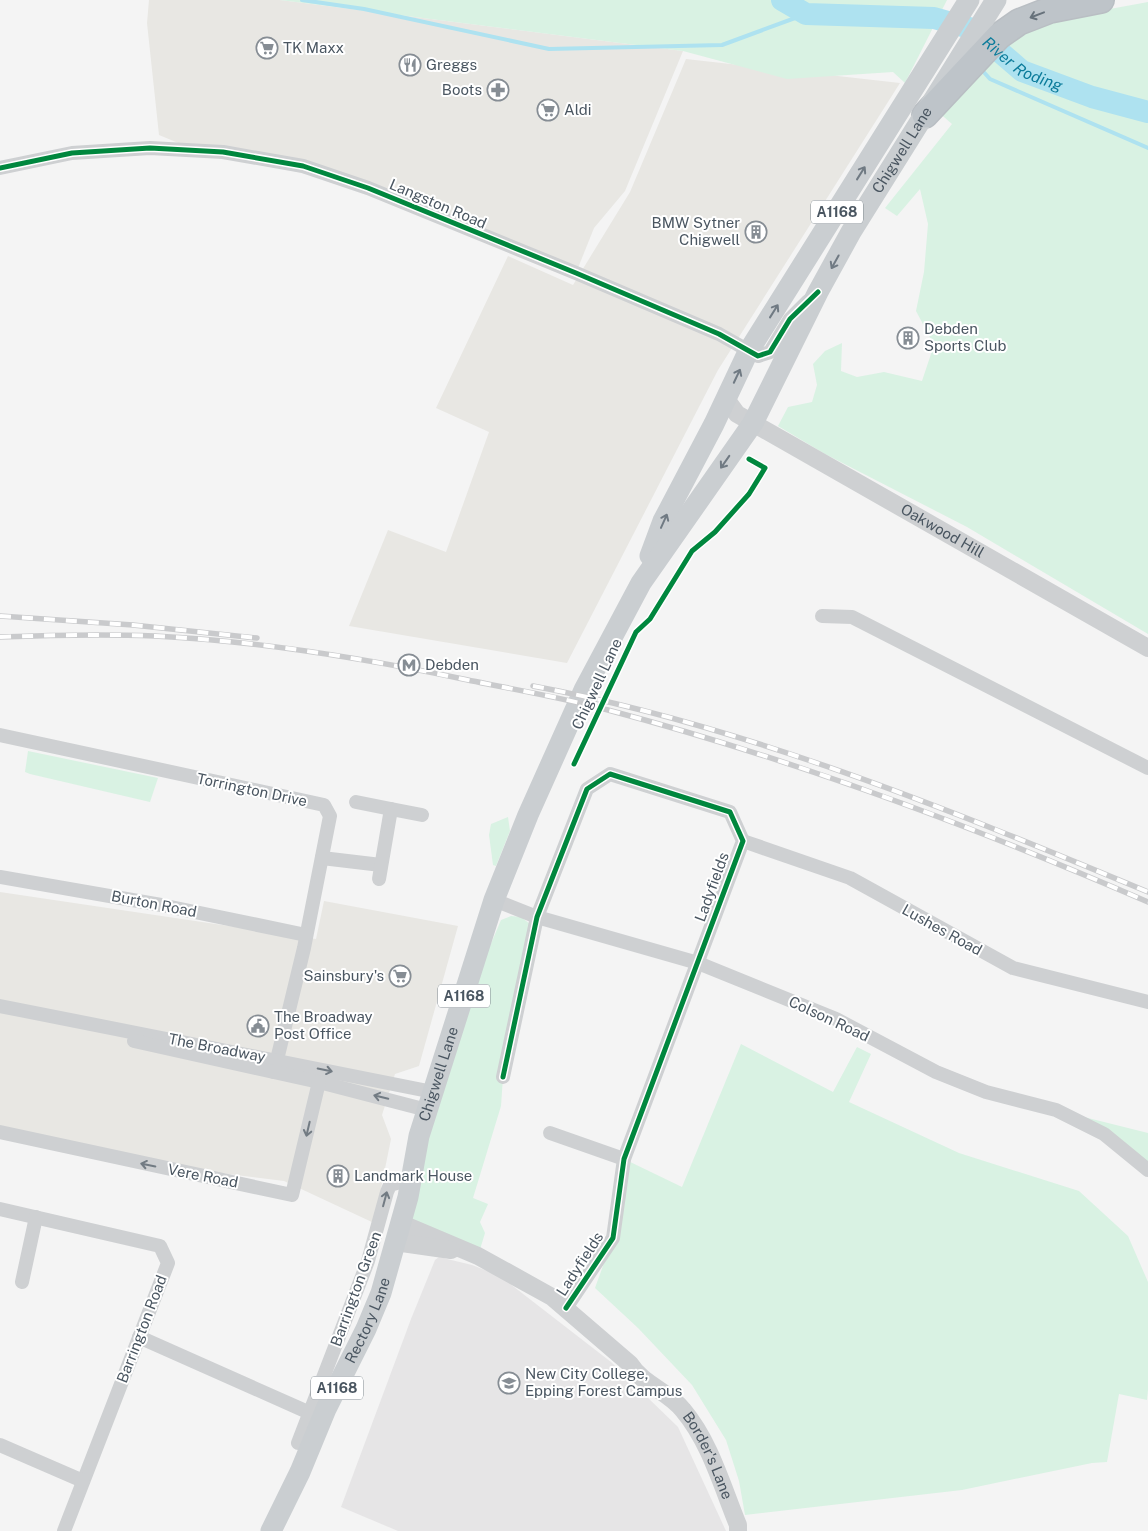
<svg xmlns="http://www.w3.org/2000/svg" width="1148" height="1531" font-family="'Public Sans',sans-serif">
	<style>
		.commercial { fill: #e8e7e3 }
		.education { fill: #e6e5e6 }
		.green { fill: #d9f2e3 }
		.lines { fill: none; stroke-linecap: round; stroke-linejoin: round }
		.stream { stroke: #aee2f0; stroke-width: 4 }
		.river { stroke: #aee2f0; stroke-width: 22 }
		.motorway-casing { stroke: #b9bec3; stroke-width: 28 }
		.minor { stroke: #ced0d2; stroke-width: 14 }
		.tertiary { stroke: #ced0d2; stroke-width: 18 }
		.primary { stroke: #caced1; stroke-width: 21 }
		.motorway { stroke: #bec4c9; stroke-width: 25 }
		.rail-casing { stroke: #c9cacc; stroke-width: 5.5 }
		.rail { stroke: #fff; stroke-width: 4; stroke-dasharray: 11; stroke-linecap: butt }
		.cycleway-casing { stroke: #fff; stroke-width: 8 }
		.cycleway { stroke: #00873e; stroke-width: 5 }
		.oneway { stroke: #67727b }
		.oneway2 { stroke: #707a83 }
		.oneway3 { stroke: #727b83 }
		.labels { text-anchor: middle; stroke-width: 4; stroke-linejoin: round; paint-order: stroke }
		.shield { fill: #fff; stroke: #808990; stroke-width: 1 }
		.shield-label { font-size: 14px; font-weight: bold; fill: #4a5661 }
		.poi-label { font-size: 15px; fill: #4a5661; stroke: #fff; text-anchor: start }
		.street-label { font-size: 15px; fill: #4a5661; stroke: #fff }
		.water-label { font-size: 16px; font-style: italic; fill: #0c7c9b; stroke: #fff }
	</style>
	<rect width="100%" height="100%" fill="#f4f4f4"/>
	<g class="commercial">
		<path d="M 149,0 L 280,0 L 683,51 L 625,191 L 594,228 L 576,273 L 368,188 L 188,147 L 159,135 L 147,23 Z"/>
		<path d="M 686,59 L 900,83 L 718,370 L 567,663 L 349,626 L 388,530 L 446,552 L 489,432 L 436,408 L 508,256 L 573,285 L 630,192 Z"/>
		<path d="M 0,892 L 316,939 L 324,901 L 458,926 L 419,1066 L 395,1074 L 382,1115 L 391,1139 L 374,1223 L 284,1181 L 172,1167 L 0,1130 Z"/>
	</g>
	<path class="education" d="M 439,1257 L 472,1265 L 500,1276 L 611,1362 L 678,1427 L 726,1531 L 398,1531 L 341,1507 L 411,1319 L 435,1260 Z"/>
	<g class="green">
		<path d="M 280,0 L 947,0 L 905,83 L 893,72 L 787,79 L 683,51 Z"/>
		<path d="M 1148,2 L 1148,634 L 967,527 L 825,454 L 778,426 L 788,407 L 812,402 L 817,385 L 813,364 L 825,351 L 842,343 L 841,371 L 857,377 L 884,372 L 922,381 L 934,345 L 916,311 L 924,272 L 928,224 L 920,189 L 897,216 L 885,208 L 952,124 L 937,111 L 1028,24 Z"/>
		<path d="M 28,751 L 158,778 L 150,802 L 30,774 L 25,772 Z"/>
		<path d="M 508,817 L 510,831 L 496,866 L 493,865 L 489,835 L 491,824 Z"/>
		<path d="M 511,916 L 521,917 L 530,924 L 503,1077 L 501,1106 L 473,1198 L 488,1204 L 480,1222 L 485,1233 L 478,1256 L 400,1223 L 451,1038 L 501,920 Z"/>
		<path d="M 741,1044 L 833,1092 L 857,1047 L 871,1054 L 849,1102 L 959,1153 L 1079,1191 L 1128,1236 L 1148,1282 L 1148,1390 L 1147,1400 L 1119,1394 L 1107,1462 L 1092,1463 L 962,1490 L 745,1515 L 739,1481 L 726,1440 L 692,1385 L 638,1328 L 595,1288 L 613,1238 L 624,1159 L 682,1187 Z"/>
		<path d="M 1056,1110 L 1148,1133 L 1148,1170 Z"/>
	</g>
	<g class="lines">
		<g class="stream">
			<path d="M 302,0 L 364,9 L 549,49 L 722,45 L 806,14"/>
			<path d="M 934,18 L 943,27"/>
			<path d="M 981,69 L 990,79 L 1148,148"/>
		</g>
		<path class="river" id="s1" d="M 782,0 L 806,14 L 934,18 L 973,29 L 1022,71 L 1092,97 L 1148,112"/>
		<g class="motorway-casing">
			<path id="motorway" d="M 925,115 L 999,36 L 1019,22 L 1050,10 L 1101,0"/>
		</g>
		<g class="minor">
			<path d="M 0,168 L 72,153 L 150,148 L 223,152 L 303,166 L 368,188 L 576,273 L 719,334 L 758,356 L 770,352 L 790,319 L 808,301"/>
			<path d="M 822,616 L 852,617 L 1148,768"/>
			<path d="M 0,735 L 324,805 L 330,816 L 304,948 L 274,1072"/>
			<path d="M 356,802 L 391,809"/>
			<path d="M 743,841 L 850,878 L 1013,968 L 1148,1002"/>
			<path d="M 322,858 L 381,865"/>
			<path d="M 0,877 L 161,905 L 306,935"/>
			<path d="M 379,879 L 391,809 L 422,815"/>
			<path d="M 494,900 L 537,917 L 698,963 L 836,1019 L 936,1072 L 986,1092 L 1056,1110 L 1104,1134 L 1148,1170"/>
			<path d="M 0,1006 L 433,1092"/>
			<path d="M 134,1041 L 319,1082 L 427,1110"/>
			<path d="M 503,1077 L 537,917 L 587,789 L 610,774 L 730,812 L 743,841 L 624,1159 L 613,1238 L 566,1308"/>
			<path d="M 0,1132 L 292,1195 L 319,1082"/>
			<path d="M 550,1133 L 624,1159"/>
			<path d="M 0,1209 L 160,1246 L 168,1263 L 64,1531"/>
			<path d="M 22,1282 L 36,1217"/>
			<path d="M 139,1337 L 310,1413"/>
			<path d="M 298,1443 L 368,1261 L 387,1192 L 390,1185 L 412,1178"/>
			<path d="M 0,1445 L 83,1481"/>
		</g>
		<g class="tertiary">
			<path id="s2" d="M 726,399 L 737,414 L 1148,648"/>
			<path id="s3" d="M 400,1223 L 478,1256 L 552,1297 L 630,1364 C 643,1385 668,1391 683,1410 C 710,1442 722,1486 738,1525 L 738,1531"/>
			<path d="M 395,1242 L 451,1250"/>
		</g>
		<g class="primary">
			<path d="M 650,556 L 663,521 L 714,424 L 748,352 L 969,0"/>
			<path id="s4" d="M 271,1531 L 300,1472 L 326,1409 L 366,1329 L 381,1293 L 408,1197 L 419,1136 L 494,900 L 528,815 L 584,690 L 641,583 L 753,423 L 818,292 L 851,232 L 996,0"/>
		</g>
		<use href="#motorway" class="motorway"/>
		<g class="rail-casing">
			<g id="rail">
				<path d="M 0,616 L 133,625 L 257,638"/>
				<path d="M 0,637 C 52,635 103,634 155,636 C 258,641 362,658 463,679 C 511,689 560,697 608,710 C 793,759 973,826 1148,902"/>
				<path d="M 533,686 C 743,725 951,810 1148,892"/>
			</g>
		</g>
		<use href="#rail" class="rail"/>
		<g class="cycleway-casing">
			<g id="cycleway">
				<path d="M 0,168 L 72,153 L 150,148 L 223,152 L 303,166 L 368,188 L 576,273 L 719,334 L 758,356 L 770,352 L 790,319 L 818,292"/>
				<path d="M 574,764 L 636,632 L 650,619 L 692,551 L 715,532 L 749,494 L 765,468 L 749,459"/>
				<path d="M 503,1077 L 537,917 L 587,789 L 610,774 L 730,812 L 743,841 L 624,1159 L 613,1238 L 566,1308"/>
			</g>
		</g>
		<use href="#cycleway" class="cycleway"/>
	</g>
	<defs><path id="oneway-shaft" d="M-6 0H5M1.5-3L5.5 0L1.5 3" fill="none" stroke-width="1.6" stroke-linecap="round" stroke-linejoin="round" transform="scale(1.25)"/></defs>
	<use class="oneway" href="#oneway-shaft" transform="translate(1037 15) rotate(159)"/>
	<g class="oneway2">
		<use href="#oneway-shaft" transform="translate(861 173) rotate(-58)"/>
		<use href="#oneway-shaft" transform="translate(835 262) rotate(119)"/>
		<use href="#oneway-shaft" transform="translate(774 311) rotate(-58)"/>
		<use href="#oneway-shaft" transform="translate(737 376) rotate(-65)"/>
		<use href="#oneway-shaft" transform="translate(725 462) rotate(125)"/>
		<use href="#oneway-shaft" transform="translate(664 521) rotate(-66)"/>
	</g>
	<g class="oneway3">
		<use href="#oneway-shaft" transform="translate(325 1070) rotate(12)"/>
		<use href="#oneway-shaft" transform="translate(381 1097) rotate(-166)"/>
		<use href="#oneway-shaft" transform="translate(308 1129) rotate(103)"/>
		<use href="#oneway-shaft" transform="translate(148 1165) rotate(-168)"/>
		<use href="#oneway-shaft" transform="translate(385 1199) rotate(-75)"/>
	</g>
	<defs>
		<g id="supermarket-ring" transform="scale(1.125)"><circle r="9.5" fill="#fff" stroke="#868d94" stroke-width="1.5"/><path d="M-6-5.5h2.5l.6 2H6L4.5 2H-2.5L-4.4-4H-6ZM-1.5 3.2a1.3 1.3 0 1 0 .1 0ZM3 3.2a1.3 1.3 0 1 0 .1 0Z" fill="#868d94"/></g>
		<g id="restaurant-ring" transform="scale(1.125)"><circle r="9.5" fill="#fff" stroke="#868d94" stroke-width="1.5"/><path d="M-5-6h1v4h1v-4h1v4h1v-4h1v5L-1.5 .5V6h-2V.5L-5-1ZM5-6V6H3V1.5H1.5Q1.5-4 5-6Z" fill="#868d94"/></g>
		<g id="pharmacy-ring" transform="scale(1.125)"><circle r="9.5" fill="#fff" stroke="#868d94" stroke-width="1.5"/><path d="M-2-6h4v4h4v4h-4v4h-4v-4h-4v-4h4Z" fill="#868d94"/></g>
		<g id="building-ring" transform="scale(1.125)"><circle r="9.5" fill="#fff" stroke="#868d94" stroke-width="1.5"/><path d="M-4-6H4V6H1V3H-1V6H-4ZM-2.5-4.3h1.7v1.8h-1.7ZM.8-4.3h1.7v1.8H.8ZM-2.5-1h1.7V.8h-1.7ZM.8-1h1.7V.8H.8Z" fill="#868d94"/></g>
		<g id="metro-ring" transform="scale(1.125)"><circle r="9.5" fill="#fff" stroke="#868d94" stroke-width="1.5"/><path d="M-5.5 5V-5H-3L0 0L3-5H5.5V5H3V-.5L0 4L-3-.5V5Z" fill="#868d94"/></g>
		<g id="civic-ring" transform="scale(1.125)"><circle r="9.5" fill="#fff" stroke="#868d94" stroke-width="1.5"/><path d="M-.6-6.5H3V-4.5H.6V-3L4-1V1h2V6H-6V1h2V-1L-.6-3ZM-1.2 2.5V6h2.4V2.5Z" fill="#868d94"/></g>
		<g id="university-ring" transform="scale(1.125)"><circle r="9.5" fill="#fff" stroke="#868d94" stroke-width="1.5"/><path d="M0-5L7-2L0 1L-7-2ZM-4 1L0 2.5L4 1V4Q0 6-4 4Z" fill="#868d94"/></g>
	</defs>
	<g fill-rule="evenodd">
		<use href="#supermarket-ring" x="267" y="48"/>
		<use href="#restaurant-ring" x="410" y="65"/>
		<use href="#pharmacy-ring" x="498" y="90"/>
		<use href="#supermarket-ring" x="548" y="110"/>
		<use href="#building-ring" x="756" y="232"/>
		<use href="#building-ring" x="908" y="338"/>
		<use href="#metro-ring" x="409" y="665"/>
		<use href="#supermarket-ring" x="400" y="976"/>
		<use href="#civic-ring" x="258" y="1026"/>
		<use href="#building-ring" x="338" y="1176"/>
		<use href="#university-ring" x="509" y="1383"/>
	</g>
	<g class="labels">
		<g class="shield">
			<rect x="811" y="200.5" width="52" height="23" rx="4"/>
			<rect x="438" y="984.5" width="52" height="23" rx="4"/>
			<rect x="311" y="1376.5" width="52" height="23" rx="4"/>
		</g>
		<g class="shield-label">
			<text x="837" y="217">A1168</text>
			<text x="464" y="1001">A1168</text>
			<text x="337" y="1393">A1168</text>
		</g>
		<g class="poi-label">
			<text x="283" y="53">TK Maxx</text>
			<text x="426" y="70">Greggs</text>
			<text x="482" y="95" text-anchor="end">Boots</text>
			<text x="564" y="115">Aldi</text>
			<text x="740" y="228" text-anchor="end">BMW Sytner<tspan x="740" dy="17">Chigwell</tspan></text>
			<text x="924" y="334">Debden<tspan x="924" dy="17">Sports Club</tspan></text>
			<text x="425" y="670">Debden</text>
			<text x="384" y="981" text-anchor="end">Sainsbury's</text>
			<text x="274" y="1022">The Broadway<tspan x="274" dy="17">Post Office</tspan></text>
			<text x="354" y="1181">Landmark House</text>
			<text x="525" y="1379">New City College,<tspan x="525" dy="17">Epping Forest Campus</tspan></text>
		</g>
		<g class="street-label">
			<text dy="5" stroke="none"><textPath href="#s4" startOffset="1528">Chigwell Lane</textPath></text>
			<text transform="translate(438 204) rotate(23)" y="5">Langston Road</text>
			<text dy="5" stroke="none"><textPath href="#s2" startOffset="255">Oakwood Hill</textPath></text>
			<text transform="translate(597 684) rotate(-65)" y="5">Chigwell Lane</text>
			<text transform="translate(252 790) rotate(12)" y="5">Torrington Drive</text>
			<text transform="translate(712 887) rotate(-70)" y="5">Ladyfields</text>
			<text transform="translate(154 904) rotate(11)" y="5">Burton Road</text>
			<text transform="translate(942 930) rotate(29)" y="5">Lushes Road</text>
			<text transform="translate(829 1019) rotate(25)" y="5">Colson Road</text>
			<text transform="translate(217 1048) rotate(11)" y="5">The Broadway</text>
			<text dy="5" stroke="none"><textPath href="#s4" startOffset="489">Chigwell Lane</textPath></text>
			<text transform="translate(203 1176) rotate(11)" y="5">Vere Road</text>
			<text transform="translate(580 1264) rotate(-57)" y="5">Ladyfields</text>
			<text transform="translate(356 1289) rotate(-70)" y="5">Barrington Green</text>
			<text dy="5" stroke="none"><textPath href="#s4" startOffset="232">Rectory Lane</textPath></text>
			<text transform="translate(142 1329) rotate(-69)" y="5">Barrington Road</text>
			<text dy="5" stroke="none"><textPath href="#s3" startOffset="395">Border's Lane</textPath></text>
		</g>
		<g class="water-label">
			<text dy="6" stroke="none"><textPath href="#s1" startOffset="258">River Roding</textPath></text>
		</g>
	</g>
</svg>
